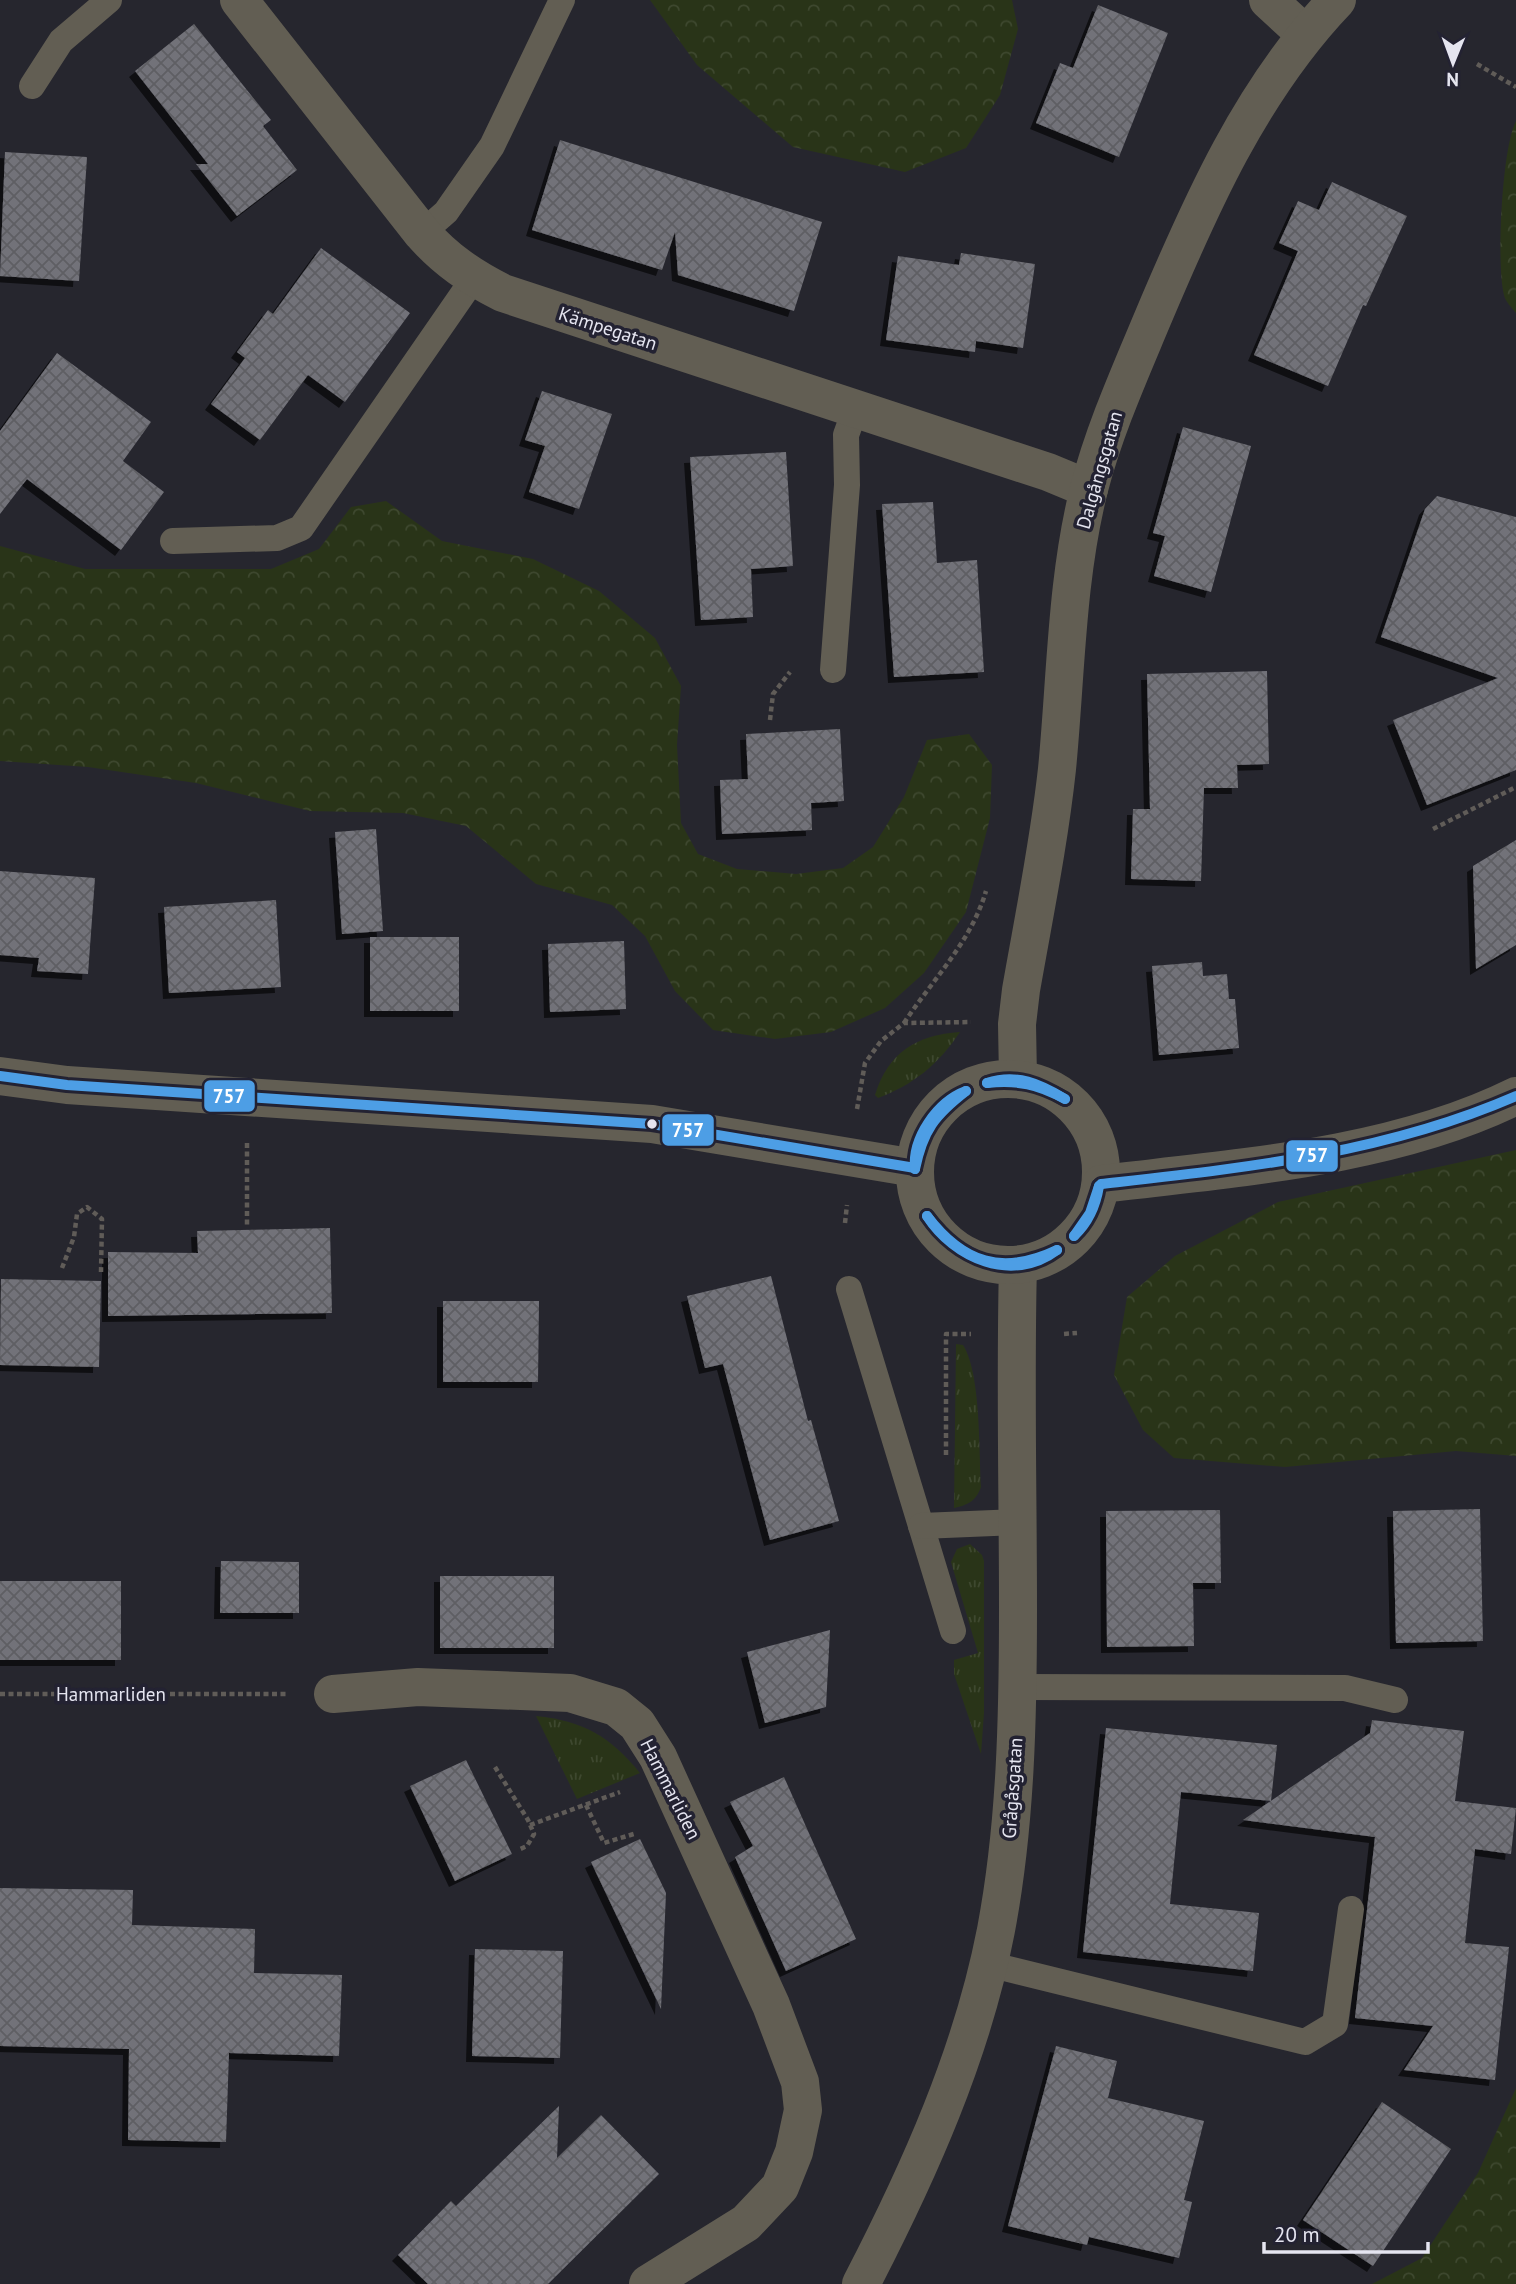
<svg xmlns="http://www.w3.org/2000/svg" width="1516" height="2284" font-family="'PT Sans',sans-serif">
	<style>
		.grass { fill: url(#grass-tufts) }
		.forest { fill: url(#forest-crowns) }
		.building { fill: url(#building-cross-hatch); filter: url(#shadow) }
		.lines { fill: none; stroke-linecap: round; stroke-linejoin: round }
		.path { stroke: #605c58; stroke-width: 4.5; stroke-dasharray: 5 3.5; stroke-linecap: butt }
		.service { stroke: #625e53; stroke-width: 26 }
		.minor { stroke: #625e53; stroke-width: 38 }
		.tertiary { stroke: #625e53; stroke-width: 38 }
		.bus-1-casing { stroke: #232232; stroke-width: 16 }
		.bus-1 { stroke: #4d9ee5; stroke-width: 10 }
		.bus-dot { fill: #e5e5f0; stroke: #232232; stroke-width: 2.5 }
		.labels { text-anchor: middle; stroke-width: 7; stroke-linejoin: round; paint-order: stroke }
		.street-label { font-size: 19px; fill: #e5e5f0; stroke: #232232 }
		.line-badge { stroke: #232232; stroke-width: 2.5 }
		.badge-label { font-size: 19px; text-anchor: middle; font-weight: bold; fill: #fff }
	</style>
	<defs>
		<pattern id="grass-tufts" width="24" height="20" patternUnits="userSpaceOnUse" patternTransform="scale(1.75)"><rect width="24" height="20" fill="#293418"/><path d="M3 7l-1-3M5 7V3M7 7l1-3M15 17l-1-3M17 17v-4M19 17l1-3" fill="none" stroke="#3e482f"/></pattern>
		<pattern id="forest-crowns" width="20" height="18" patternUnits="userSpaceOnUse" patternTransform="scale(1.75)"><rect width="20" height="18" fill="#293418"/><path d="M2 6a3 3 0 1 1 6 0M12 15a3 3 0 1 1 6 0" fill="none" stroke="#3e482f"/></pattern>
		<pattern id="building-cross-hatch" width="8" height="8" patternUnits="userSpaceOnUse" patternTransform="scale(1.75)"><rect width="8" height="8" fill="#727279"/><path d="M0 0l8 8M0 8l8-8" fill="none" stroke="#5e5e63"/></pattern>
		<filter id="shadow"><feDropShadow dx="-6" dy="6" stdDeviation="0" flood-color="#0009"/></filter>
	</defs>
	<rect width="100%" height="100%" fill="#26262e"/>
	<g class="grass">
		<path d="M 960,1032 C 939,1064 913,1085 878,1098 L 875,1095 C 888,1052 917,1035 960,1032 Z"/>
		<path d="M 956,1344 L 963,1345 C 981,1373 979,1452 981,1487 C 976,1501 968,1505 954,1508 Z"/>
		<path d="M 970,1544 L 982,1555 L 984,1561 L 984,1713 L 981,1754 L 954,1674 L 954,1660 L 978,1653 L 951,1562 L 957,1549 Z"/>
		<path d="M 536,1716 C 583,1721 610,1736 640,1773 L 577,1799 Z"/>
	</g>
	<g class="forest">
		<path d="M 650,0 L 1012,0 L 1018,29 L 1000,95 L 966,148 L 905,172 L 793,147 L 697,65 Z"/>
		<path d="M 1516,121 L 1516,313 C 1512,308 1505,301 1504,295 C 1496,265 1502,147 1516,121 Z"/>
		<path d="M 386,501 L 442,541 L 533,559 L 599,591 L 655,638 L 681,686 L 677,745 L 681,823 L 698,854 L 737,869 L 796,874 L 843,868 L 873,847 L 904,797 L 927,740 L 969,734 L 992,765 L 990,818 L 966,912 L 924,973 L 885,1008 L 831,1032 L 775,1039 L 713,1030 L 675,991 L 645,936 L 612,905 L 536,884 L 466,826 L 403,813 L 310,811 L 196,783 L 88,767 L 0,761 L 0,546 L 85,569 L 271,569 L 319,549 L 351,507 Z"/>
		<path d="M 1516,1150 L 1516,1456 L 1456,1451 L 1285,1467 L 1174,1458 L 1143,1430 L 1114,1375 L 1127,1297 L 1175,1256 L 1278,1202 Z"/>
		<path d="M 1516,2088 L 1516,2284 L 1372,2284 L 1422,2258 L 1478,2173 Z"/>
	</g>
	<g class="building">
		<path d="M 1098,5 L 1168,33 L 1119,157 L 1036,123 L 1060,63 L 1073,68 Z"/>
		<path d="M 194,24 L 271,120 L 263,126 L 297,170 L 237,216 L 196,164 L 208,164 L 135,71 Z"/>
		<path d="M 560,140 L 822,222 L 794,311 L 678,275 L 675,232 L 662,270 L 532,230 Z"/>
		<path d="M 5,152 L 87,157 L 79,281 L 0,276 Z"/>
		<path d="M 1332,182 L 1407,216 L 1366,306 L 1363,305 L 1328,386 L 1254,355 L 1298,251 L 1279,243 L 1298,201 L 1319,210 Z"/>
		<path d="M 321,248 L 410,313 L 345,402 L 308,375 L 260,440 L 211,404 L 245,358 L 237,352 L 268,310 L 273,314 Z"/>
		<path d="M 961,253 L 1035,264 L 1023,348 L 976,341 L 975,352 L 886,340 L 898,256 L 959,265 Z"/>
		<path d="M 57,353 L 151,422 L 123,461 L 164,492 L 121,550 L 27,479 L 0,514 L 0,431 Z"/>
		<path d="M 542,391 L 612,414 L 579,509 L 529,492 L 545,446 L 525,440 Z"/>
		<path d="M 1183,427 L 1251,446 L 1211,592 L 1154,576 L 1165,536 L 1153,533 Z"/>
		<path d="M 786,452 L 793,566 L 751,569 L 753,617 L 701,620 L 690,457 Z"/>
		<path d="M 1437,496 L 1516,517 L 1516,770 L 1427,805 L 1393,720 L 1498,678 L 1381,637 L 1425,509 Z"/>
		<path d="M 933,502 L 937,563 L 977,560 L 984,672 L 894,677 L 882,504 Z"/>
		<path d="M 1267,671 L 1269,764 L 1237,765 L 1238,788 L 1204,788 L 1201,881 L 1131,879 L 1133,809 L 1150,809 L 1147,674 Z"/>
		<path d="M 840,729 L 844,801 L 811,803 L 812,830 L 722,834 L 720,780 L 748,779 L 746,734 Z"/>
		<path d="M 376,829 L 383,931 L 342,934 L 335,832 Z"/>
		<path d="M 1516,840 L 1516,945 L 1476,969 L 1473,866 Z"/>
		<path d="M 0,871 L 95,878 L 88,974 L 37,971 L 39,958 L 0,955 Z"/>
		<path d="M 276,900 L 281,987 L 169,993 L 164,907 Z"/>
		<rect x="370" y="937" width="89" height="74"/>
		<path d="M 624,941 L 626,1009 L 550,1012 L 548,944 Z"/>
		<path d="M 1202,962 L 1203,976 L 1227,974 L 1229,999 L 1235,999 L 1239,1048 L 1159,1055 L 1152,966 Z"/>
		<path d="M 330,1228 L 332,1313 L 108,1316 L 108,1252 L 198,1253 L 197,1231 Z"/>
		<path d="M 771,1276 L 808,1421 L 811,1420 L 839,1521 L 770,1540 L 723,1364 L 705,1368 L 687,1296 Z"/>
		<path d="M 1,1279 L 101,1281 L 99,1367 L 0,1365 Z"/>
		<path d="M 443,1301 L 539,1301 L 538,1382 L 443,1382 Z"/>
		<path d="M 1480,1509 L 1483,1641 L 1396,1643 L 1393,1511 Z"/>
		<path d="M 1220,1510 L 1221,1583 L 1193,1583 L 1194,1646 L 1107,1647 L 1106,1511 Z"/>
		<path d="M 221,1561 L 299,1562 L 299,1613 L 220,1613 Z"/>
		<rect x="440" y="1576" width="114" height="72"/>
		<rect x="0" y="1581" width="121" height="79"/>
		<path d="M 830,1630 L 826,1707 L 765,1723 L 747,1652 Z"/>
		<path d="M 1372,1720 L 1464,1731 L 1455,1801 L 1516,1808 L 1511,1854 L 1475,1849 L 1465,1943 L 1509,1947 L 1495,2080 L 1404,2070 L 1433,2026 L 1355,2018 L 1375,1837 L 1243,1820 L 1370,1733 Z"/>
		<path d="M 1106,1728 L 1277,1745 L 1271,1801 L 1181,1792 L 1170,1904 L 1259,1913 L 1253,1971 L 1083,1952 Z"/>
		<path d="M 466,1760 L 512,1854 L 455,1881 L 410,1786 Z"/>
		<path d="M 784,1777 L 856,1939 L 786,1971 L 735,1857 L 753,1846 L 730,1802 Z"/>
		<path d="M 640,1839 L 666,1893 L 661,2009 L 591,1862 Z"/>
		<path d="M 0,1888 L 133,1890 L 132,1925 L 255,1929 L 254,1973 L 342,1975 L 339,2056 L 229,2053 L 226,2142 L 128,2140 L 129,2049 L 0,2046 Z"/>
		<path d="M 475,1949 L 563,1951 L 560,2058 L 472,2056 Z"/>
		<path d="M 1056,2046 L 1117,2061 L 1108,2098 L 1204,2121 L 1184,2200 L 1192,2202 L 1179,2258 L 1089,2237 L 1087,2245 L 1008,2226 Z"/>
		<path d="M 1382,2102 L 1451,2149 L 1373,2266 L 1303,2220 Z"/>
		<path d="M 559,2106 L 557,2158 L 601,2115 L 659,2174 L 548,2284 L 428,2284 L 398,2255 L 451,2201 L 456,2206 Z"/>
	</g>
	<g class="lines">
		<g class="path">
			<path d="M 1477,64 L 1516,87"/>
			<path d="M 770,720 L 773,694 L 790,672"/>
			<path d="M 1433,829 L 1516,787"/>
			<path d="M 904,1023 C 933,979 971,942 986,891"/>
			<path d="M 857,1109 L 865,1063 L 881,1041 L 904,1023 L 971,1022"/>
			<path d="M 247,1143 L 247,1227"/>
			<path d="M 845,1223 L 847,1205"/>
			<path d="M 62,1268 L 74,1237 L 77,1214 L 87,1207 L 102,1219 L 101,1272"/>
			<path d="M 1064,1334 L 1077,1333"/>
			<path d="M 946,1455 L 946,1334 L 971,1334"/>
			<path d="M 0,1694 L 287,1694"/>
			<path d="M 495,1767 L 528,1820 L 534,1834 L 527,1846 L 518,1850"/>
			<path d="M 586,1805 L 604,1843 L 637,1833"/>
			<path d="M 530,1825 L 620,1792"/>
		</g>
		<g class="service">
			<path d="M 32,86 L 61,41 L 109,0"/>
			<path d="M 422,233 L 446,212 L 492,146 L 562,0"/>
			<path d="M 173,541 L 277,538 L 301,528 L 474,278"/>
			<path d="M 833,670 L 847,485 L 846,435 L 855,410"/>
			<path d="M 849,1289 L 953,1631"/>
			<path d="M 921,1526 L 1018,1522"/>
			<path d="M 1018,1687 L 1345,1688 L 1395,1700"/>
			<path d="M 988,1964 L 1305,2042 L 1335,2024 L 1351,1909"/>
		</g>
		<g class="minor">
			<path d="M 239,0 L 422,233 C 446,260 471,277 503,293 L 1048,472 L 1089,489"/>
			<path d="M 1268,0 L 1305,34"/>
			<path d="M 1018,1078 L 1017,1024 L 1021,990 C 1034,916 1049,843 1057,769 C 1066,677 1066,580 1089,489 C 1104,431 1129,375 1152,320 C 1200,206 1251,90 1337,0"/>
			<path d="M 333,1694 L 418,1687 L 570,1693 L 616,1707 L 637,1724 L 658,1757 L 771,2005 L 800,2082 L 803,2110 L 794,2152 L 780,2187 L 746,2223 L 648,2284"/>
			<path d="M 861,2284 C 919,2172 972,2054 996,1930 C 1016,1824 1018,1716 1018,1608 C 1018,1494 1015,1379 1018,1265"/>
		</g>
		<g class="tertiary">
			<path d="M 0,1076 L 67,1085 L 652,1124 L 915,1168"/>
			<circle cx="1008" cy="1172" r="93"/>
			<path d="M 1101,1184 C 1236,1168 1393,1157 1516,1096"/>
		</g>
		<g class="bus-1-casing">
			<g id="bus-1">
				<path d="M 0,1076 L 67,1085 L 652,1124 L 915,1168"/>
				<path d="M 987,1083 C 1017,1073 1040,1084 1065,1099"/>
				<path d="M 987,1083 C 1018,1080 1038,1084 1065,1099"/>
				<path d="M 915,1169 C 912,1138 937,1102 966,1091"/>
				<path d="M 915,1169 C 923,1130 935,1115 966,1091"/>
				<path d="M 1101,1184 C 1243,1168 1383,1154 1516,1096"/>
				<path d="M 927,1216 C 963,1263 1002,1276 1057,1250"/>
				<path d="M 927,1216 C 954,1258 1012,1284 1057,1250"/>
				<path d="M 1074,1236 L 1090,1213 L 1099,1186"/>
				<path d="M 1074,1236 C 1089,1222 1096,1205 1099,1186"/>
			</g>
		</g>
		<use href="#bus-1" class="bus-1"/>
	</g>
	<circle class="bus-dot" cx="652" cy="1124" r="6"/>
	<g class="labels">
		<g class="street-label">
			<text transform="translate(608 328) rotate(18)" y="7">Kämpegatan</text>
			<text transform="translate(1099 470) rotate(-74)" y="7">Dalgångsgatan</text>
			<text x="111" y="1701">Hammarliden</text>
			<text transform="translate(1012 1788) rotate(-86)" y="7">Grågåsgatan</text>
			<text transform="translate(671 1789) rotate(63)" y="7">Hammarliden</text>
		</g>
	</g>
	<g class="line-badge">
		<rect x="203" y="1079" width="53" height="34" rx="7" fill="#4d9ee5"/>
		<rect x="661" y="1113" width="54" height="34" rx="7" fill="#4d9ee5"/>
		<rect x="1285" y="1139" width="54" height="34" rx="7" fill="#4d9ee5"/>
	</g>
	<g class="badge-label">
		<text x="229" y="1103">757</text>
		<text x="688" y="1137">757</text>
		<text x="1312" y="1162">757</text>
	</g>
	<g transform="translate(1453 63) rotate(181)" stroke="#232232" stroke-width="5" paint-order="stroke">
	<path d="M0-5L12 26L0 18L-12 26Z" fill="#e5e5f0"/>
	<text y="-10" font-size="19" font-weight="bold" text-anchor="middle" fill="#e5e5f0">N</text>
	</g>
	<path d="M1264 2242v10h164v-10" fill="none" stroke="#e5e5f0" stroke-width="3.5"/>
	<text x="1274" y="2242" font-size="21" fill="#e5e5f0" stroke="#232232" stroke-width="5" paint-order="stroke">20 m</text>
</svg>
